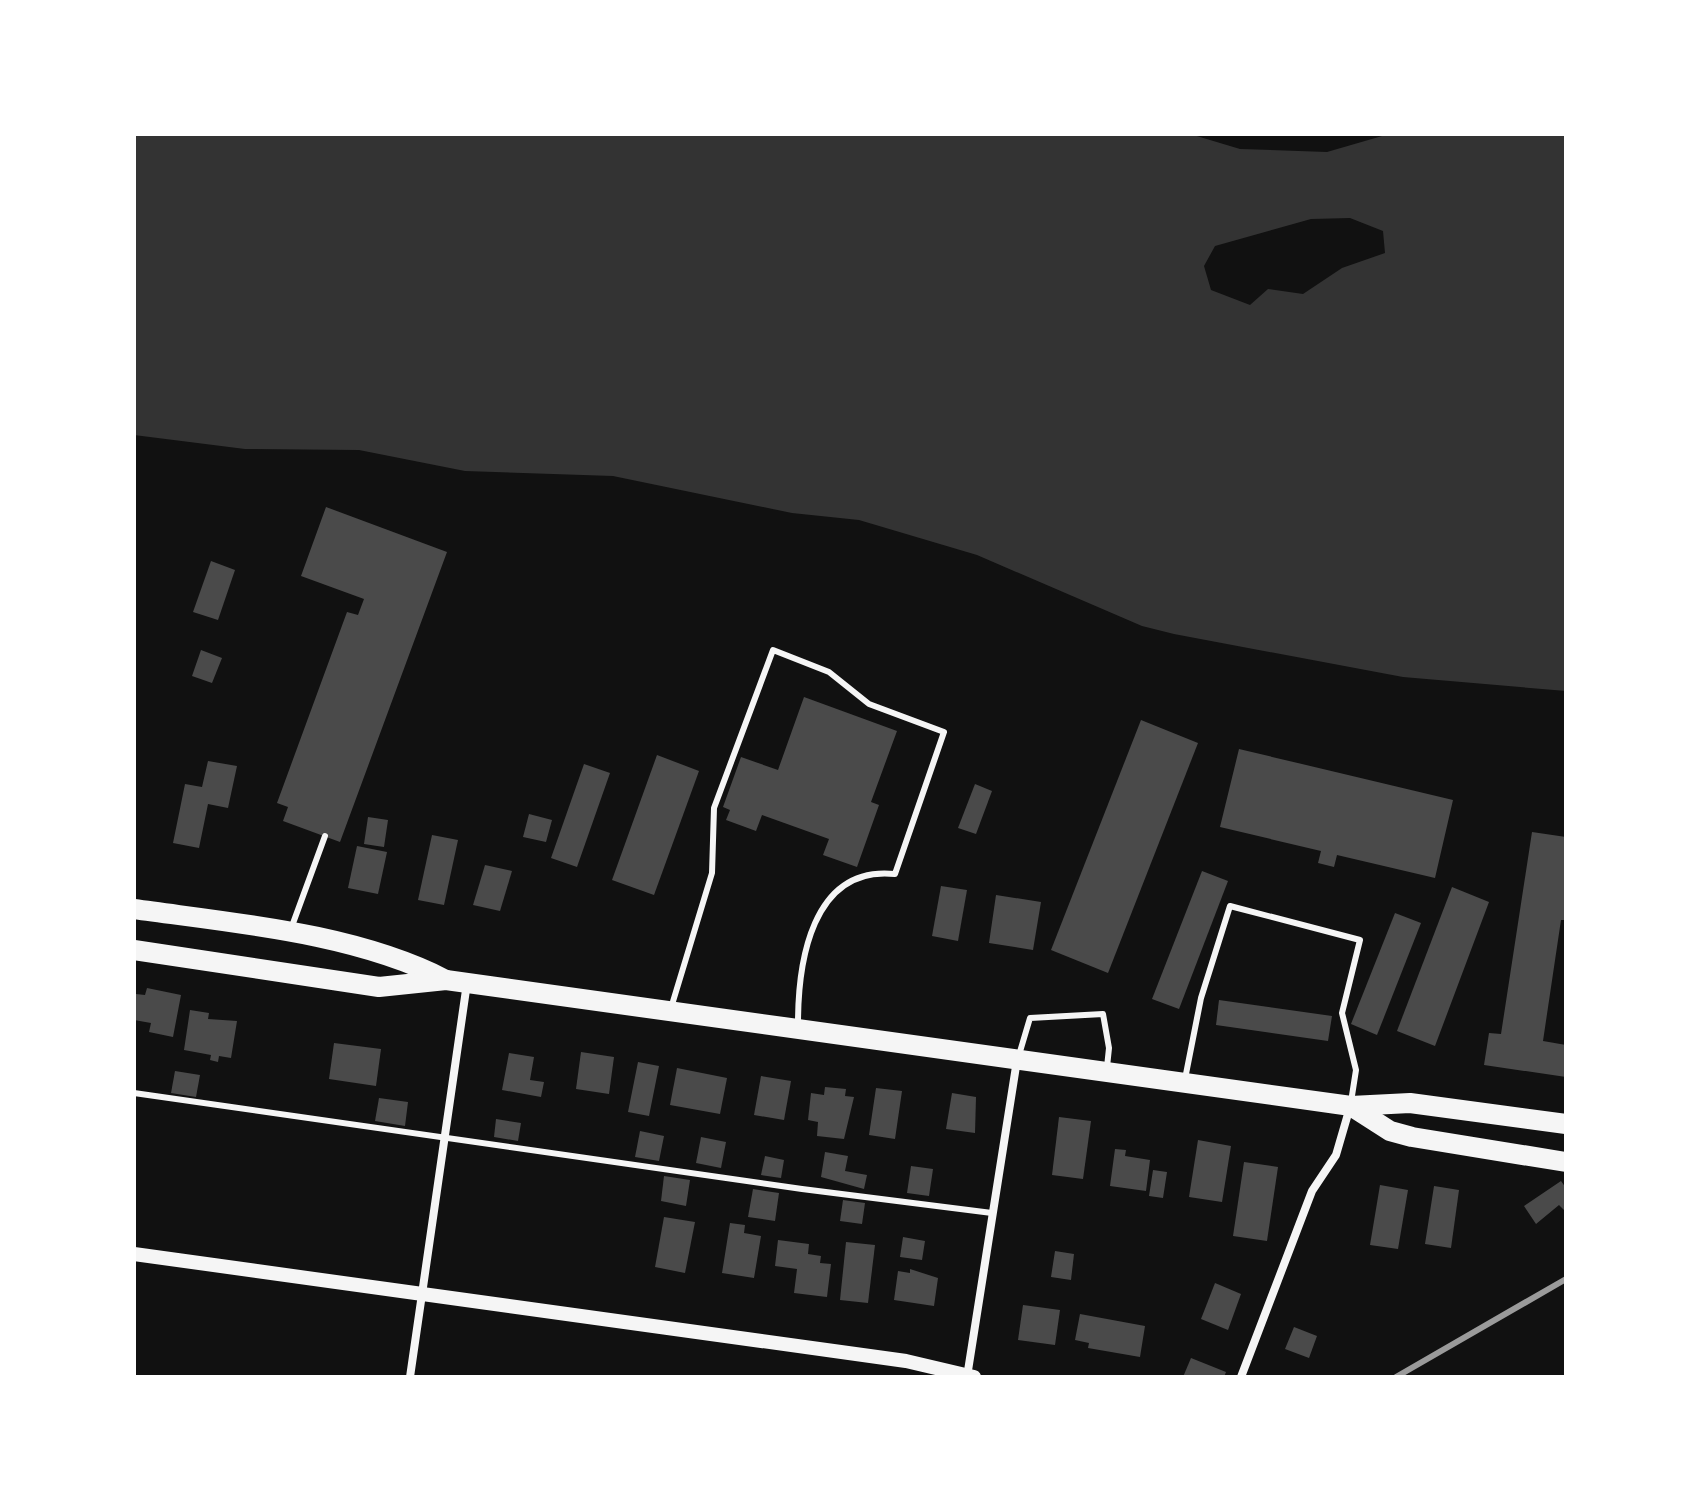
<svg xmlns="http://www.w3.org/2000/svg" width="1700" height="1511" font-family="Inter,sans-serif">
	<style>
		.water { fill: #333; fill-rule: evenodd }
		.building { fill: #4a4a4a }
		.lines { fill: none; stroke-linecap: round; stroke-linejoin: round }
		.service { stroke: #f5f5f5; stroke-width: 6 }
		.minor { stroke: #f5f5f5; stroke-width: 8 }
		.tertiary { stroke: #f5f5f5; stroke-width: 14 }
		.primary { stroke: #f5f5f5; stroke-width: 20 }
		.rail { stroke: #9a9a9a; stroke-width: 6 }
	</style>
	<rect width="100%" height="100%" fill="#111"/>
	<path class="water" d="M 134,134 L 1190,134 L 1240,149 L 1327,152 L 1389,134 L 1566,134 L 1566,691 L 1403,677 L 1174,634 L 1142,626 L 977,555 L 859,520 L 792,513 L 613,476 L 465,471 L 359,450 L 245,449 L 134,435 ZM 1350,218 L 1383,231 L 1385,253 L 1342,268 L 1303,294 L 1268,289 L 1250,305 L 1211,290 L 1204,266 L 1215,246 L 1311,219 Z"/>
	<g class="building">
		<path d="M 326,507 L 447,552 L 340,842 L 283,821 L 288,807 L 277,803 L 347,612 L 358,615 L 364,599 L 301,576 Z"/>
		<path d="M 211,561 L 235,570 L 218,620 L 193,612 Z"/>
		<path d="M 201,650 L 222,658 L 212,683 L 192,676 Z"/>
		<path d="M 804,697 L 897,731 L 871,802 L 879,805 L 857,867 L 823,855 L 829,839 L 762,815 L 756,831 L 726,820 L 730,810 L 723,807 L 741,757 L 778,770 Z"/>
		<path d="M 1141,720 L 1198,743 L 1108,973 L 1051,950 Z"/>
		<path d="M 1239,749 L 1453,800 L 1435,878 L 1337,855 L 1334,867 L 1318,863 L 1321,851 L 1220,827 Z"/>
		<path d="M 657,755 L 699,771 L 654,895 L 612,880 Z"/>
		<path d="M 208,761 L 237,766 L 228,808 L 208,804 L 199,848 L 173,843 L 185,784 L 202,787 Z"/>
		<path d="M 584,764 L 610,773 L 577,867 L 551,858 Z"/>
		<path d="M 975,784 L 992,791 L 976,834 L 958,828 Z"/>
		<path d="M 529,814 L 552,820 L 546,842 L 523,837 Z"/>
		<path d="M 368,817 L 388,820 L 384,847 L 364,844 Z"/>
		<path d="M 1532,832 L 1566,837 L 1566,920 L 1561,920 L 1543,1041 L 1566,1045 L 1566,1077 L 1484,1065 L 1489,1033 L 1501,1034 Z"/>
		<path d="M 432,835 L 458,840 L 444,905 L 418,900 Z"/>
		<path d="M 357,846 L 387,852 L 378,894 L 348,888 Z"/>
		<path d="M 485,865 L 512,871 L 500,911 L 473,905 Z"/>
		<path d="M 1202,871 L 1228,881 L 1179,1009 L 1152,999 Z"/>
		<path d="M 941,886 L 967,890 L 958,941 L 932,936 Z"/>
		<path d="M 1452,887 L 1489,902 L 1435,1046 L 1397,1031 Z"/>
		<path d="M 996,895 L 1041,902 L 1033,950 L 989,943 Z"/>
		<path d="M 1395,913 L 1421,923 L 1377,1035 L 1351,1024 Z"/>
		<path d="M 147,988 L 181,995 L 173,1037 L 149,1032 L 151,1023 L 134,1020 L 136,994 L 145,995 Z"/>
		<path d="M 1219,1000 L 1332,1016 L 1328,1041 L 1216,1025 Z"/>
		<path d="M 190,1010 L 209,1013 L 208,1019 L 237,1021 L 231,1058 L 219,1056 L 218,1062 L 210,1060 L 211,1055 L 184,1050 Z"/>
		<path d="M 334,1043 L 381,1049 L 376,1086 L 329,1079 Z"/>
		<path d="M 581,1052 L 614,1057 L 609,1094 L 576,1089 Z"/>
		<path d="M 509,1053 L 534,1057 L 530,1080 L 544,1082 L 541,1097 L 502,1090 Z"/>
		<path d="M 638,1062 L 659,1066 L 649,1116 L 628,1112 Z"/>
		<path d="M 677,1068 L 727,1078 L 720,1114 L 670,1105 Z"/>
		<path d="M 175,1071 L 200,1075 L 196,1097 L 171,1093 Z"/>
		<path d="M 761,1076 L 791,1081 L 784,1120 L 754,1115 Z"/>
		<path d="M 825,1087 L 846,1089 L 845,1096 L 854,1097 L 844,1139 L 817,1136 L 818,1122 L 808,1120 L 811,1093 L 824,1095 Z"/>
		<path d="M 876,1088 L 902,1091 L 895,1139 L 869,1135 Z"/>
		<path d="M 952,1093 L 976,1097 L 975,1133 L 946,1129 Z"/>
		<path d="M 379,1098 L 408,1102 L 405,1126 L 375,1121 Z"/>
		<path d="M 1059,1117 L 1091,1121 L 1083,1179 L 1052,1175 Z"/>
		<path d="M 496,1119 L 521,1123 L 518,1141 L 494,1137 Z"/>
		<path d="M 640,1131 L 664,1136 L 659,1161 L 635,1157 Z"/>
		<path d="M 701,1137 L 726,1142 L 721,1168 L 696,1163 Z"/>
		<path d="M 1198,1140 L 1231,1146 L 1222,1202 L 1189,1197 Z"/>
		<path d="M 1115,1149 L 1126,1150 L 1125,1156 L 1150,1160 L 1146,1191 L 1110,1186 Z"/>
		<path d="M 825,1152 L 848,1156 L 845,1171 L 867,1175 L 864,1189 L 821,1177 Z"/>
		<path d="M 765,1156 L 784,1160 L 781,1178 L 761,1175 Z"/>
		<path d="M 1244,1162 L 1278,1167 L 1267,1241 L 1233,1236 Z"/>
		<path d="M 911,1166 L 933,1169 L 929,1196 L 907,1193 Z"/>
		<path d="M 1153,1170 L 1167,1172 L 1163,1198 L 1149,1196 Z"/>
		<path d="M 664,1176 L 690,1180 L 686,1206 L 661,1201 Z"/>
		<path d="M 1561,1181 L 1566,1188 L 1566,1212 L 1559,1205 L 1536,1224 L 1524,1206 Z"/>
		<path d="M 1380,1185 L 1408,1190 L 1398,1249 L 1370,1245 Z"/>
		<path d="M 1434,1186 L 1459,1190 L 1451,1248 L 1425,1244 Z"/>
		<path d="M 753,1189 L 779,1193 L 775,1221 L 748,1217 Z"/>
		<path d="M 843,1200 L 865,1203 L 862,1224 L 840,1221 Z"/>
		<path d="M 664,1217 L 695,1222 L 685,1273 L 655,1267 Z"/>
		<path d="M 730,1223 L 745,1225 L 744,1233 L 761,1236 L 754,1278 L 722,1273 Z"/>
		<path d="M 903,1237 L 925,1241 L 922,1260 L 900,1257 Z"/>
		<path d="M 778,1240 L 809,1244 L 808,1254 L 821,1256 L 820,1263 L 831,1264 L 827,1297 L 794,1293 L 797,1269 L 775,1266 Z"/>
		<path d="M 846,1242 L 875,1245 L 868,1303 L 840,1300 Z"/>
		<path d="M 1055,1251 L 1074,1254 L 1071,1280 L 1051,1277 Z"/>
		<path d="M 910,1269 L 938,1278 L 934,1306 L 894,1300 L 898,1271 L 910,1273 Z"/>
		<path d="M 1215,1283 L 1241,1294 L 1228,1330 L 1201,1319 Z"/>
		<path d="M 1023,1305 L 1060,1310 L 1055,1345 L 1018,1340 Z"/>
		<path d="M 1080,1314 L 1145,1326 L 1140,1357 L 1088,1348 L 1089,1343 L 1075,1340 Z"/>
		<path d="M 1294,1327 L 1317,1336 L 1309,1358 L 1285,1349 Z"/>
		<path d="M 1191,1358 L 1226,1372 L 1224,1377 L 1183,1377 Z"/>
	</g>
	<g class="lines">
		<g class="service">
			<path d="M 292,926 L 325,836"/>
			<path d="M 671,1008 L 712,873 L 714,808 L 773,650 L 829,672 L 869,704 L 944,732 L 895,874 C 811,865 798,964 798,1024"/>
			<path d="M 1019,1055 L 1030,1018 L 1103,1014 L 1109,1048 L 1107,1067"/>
			<path d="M 1185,1079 L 1201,998 L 1230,906 L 1360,940 L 1342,1013 L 1356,1070 L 1351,1102"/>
			<path d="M 134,1093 L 802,1189 L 992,1213"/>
		</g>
		<g class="minor">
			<path d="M 410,1377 L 467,983"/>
			<path d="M 967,1377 L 1017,1060"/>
			<path d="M 1241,1377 L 1312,1191 L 1336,1155 L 1350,1107"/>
		</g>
		<path class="tertiary" d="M 134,1254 L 906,1361 L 974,1377"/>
		<g class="primary">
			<path d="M 134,909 C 233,923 356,933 446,980"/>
			<path d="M 134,950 L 379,987 L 446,980 L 1351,1106 L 1410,1103 L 1566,1124"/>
			<path d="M 1351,1106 L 1390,1131 L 1412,1137 L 1566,1162"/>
		</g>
		<path class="rail" d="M 1396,1377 L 1566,1279"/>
	</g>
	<rect width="1700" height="1511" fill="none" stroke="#ffffff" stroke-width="272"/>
</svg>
